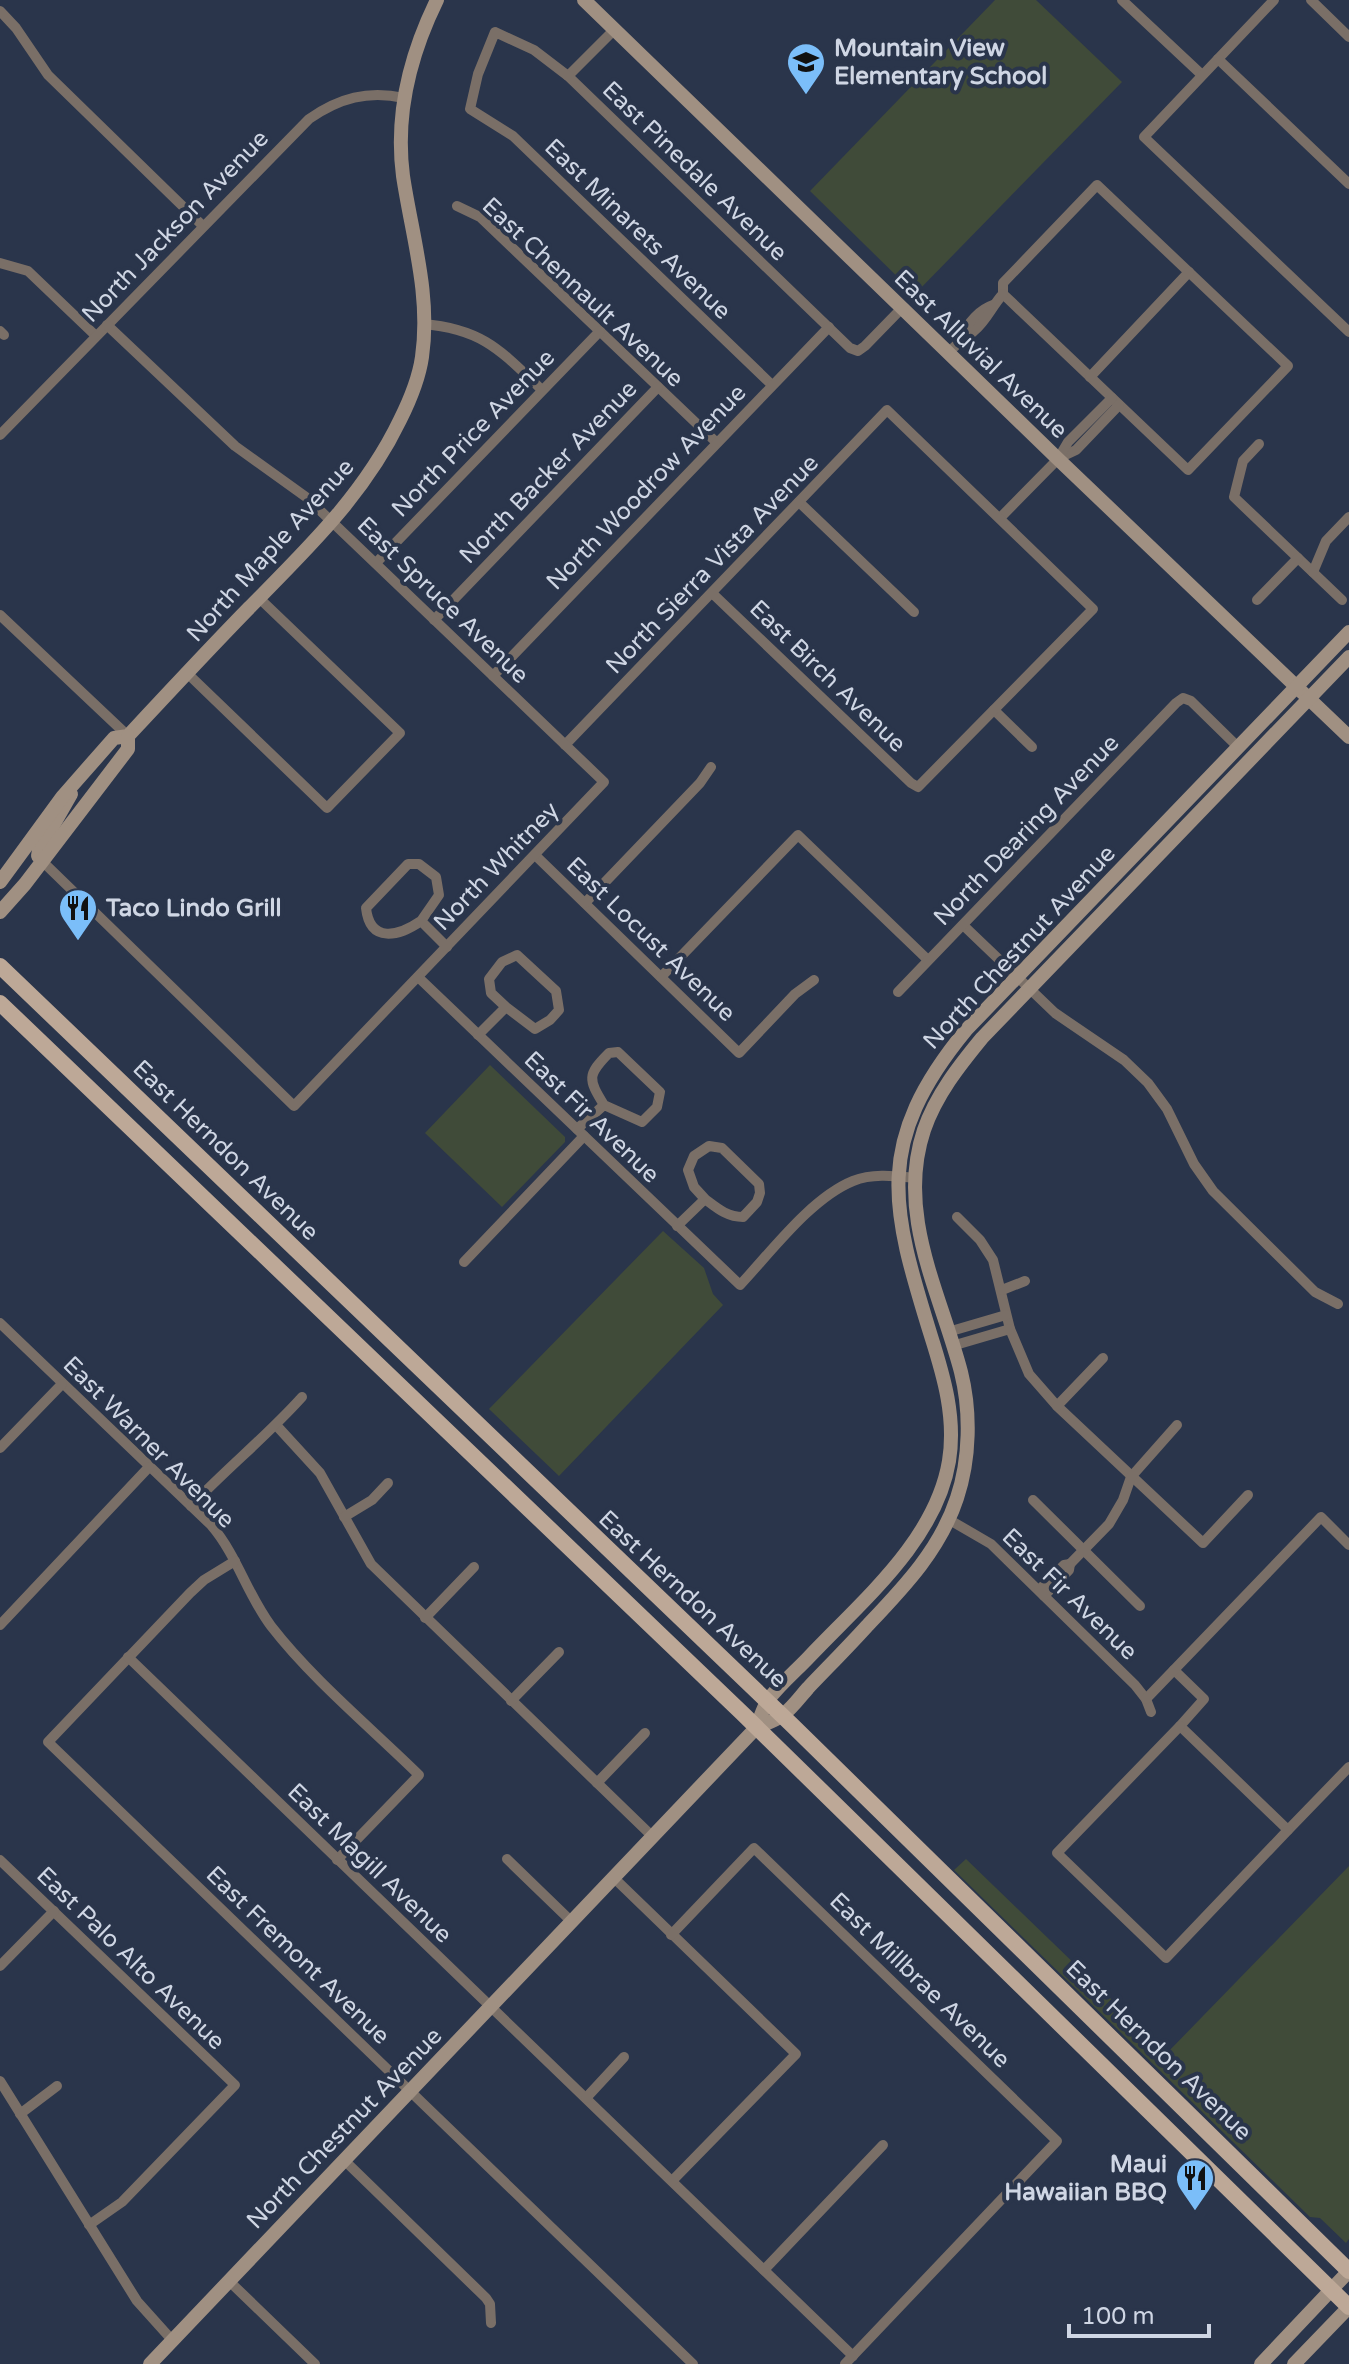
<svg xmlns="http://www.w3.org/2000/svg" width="1349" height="2364" font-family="'Varela Round',sans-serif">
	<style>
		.green { fill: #404b39 }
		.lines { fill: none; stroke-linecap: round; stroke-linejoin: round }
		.street { stroke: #7a6f67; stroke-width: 10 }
		.secondary { stroke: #a09082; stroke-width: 14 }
		.primary { stroke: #bda897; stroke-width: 16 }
		.labels { text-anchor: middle; stroke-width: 8; stroke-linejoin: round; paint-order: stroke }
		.poi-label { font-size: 24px; font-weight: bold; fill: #cfd6e4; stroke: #2a354b; text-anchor: start }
		.street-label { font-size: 24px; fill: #cfd6e4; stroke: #2a354b }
	</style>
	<rect width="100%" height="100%" fill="#2a354b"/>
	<g class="green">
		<path d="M 995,0 L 1036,0 L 1122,82 L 915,294 L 810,191 Z"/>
		<path d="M 490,1065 L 565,1137 L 565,1142 L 502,1207 L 425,1133 Z"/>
		<path d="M 663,1231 L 704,1268 L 713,1294 L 723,1305 L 559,1476 L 489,1409 Z"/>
		<path d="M 966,1859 L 1167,2053 L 1349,1866 L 1349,2239 L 1346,2243 L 1320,2218 L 1310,2217 L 954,1870 Z"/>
	</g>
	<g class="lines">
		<g class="street">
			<path d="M 1122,0 L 1202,75"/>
			<path d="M 1274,0 L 1144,137 L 1349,332"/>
			<path d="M 1311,0 L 1349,37"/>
			<path d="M 0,11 L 16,28 L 48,75 L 203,226"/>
			<path d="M 1218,59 L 1349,184"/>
			<path d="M 568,76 L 614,30"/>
			<path d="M 1097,185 L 1288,366 L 1188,470 L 1003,294 L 1003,283 Z"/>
			<path d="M 457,206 L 480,217 L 716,442"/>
			<path d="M 0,263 L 28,271 L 96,336"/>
			<path d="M 423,324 C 483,329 501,351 542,390"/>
			<path d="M 0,331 L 4,335"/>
			<path d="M 964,336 C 966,323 981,309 993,305"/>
			<path d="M 948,353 C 957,343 965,339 974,331 C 987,320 992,306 1003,294"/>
			<path d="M 1090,377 L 1189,272"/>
			<path d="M 772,385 L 513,136 L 470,109 L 478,74 L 495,32 L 534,50 L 568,76 L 850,348 L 858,351 L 865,346 L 902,308"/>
			<path d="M 0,435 L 309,119 C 339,98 368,90 404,98"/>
			<path d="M 1259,444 L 1243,461 L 1234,497 L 1342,600"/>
			<path d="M 1059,458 L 1076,450 L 1119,405"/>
			<path d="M 799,502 L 914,612"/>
			<path d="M 1000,518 L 1058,459 L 1068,442 L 1112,398"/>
			<path d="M 376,563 L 600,331"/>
			<path d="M 1313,572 L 1326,541 L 1349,517"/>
			<path d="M 1257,600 L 1298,558"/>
			<path d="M 0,615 L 128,736"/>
			<path d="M 434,620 L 658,387"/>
			<path d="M 187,673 L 327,808 L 400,733 L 259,598"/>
			<path d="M 493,676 L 829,327"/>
			<path d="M 994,710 L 1032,747"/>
			<path d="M 565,745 L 887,410 L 1093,609 L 918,787 L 911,783 L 712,593"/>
			<path d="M 535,855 L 739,1053 L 795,994 L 814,980"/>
			<path d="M 42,861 L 294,1106 L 604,782 L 306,497 L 235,446 L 107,325"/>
			<path d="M 585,903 L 700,783 L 711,767"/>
			<path d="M 421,921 C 399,936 370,944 366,908 L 408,864 L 419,864 L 436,877 L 439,895 L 421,921 L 447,947"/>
			<path d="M 963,925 L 1055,1013 L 1124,1060 L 1148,1083 L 1167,1109 L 1194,1164 L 1213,1191 L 1315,1292 L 1338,1304"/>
			<path d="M 418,977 L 740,1285 C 771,1252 811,1198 853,1181 C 873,1173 895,1176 915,1178"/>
			<path d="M 661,977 L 798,835 L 928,960"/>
			<path d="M 898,992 L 1176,703 L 1183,698 L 1191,701 L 1238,747"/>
			<path d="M 478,1035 L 506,1007 L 491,993 L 489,979 L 502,962 L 517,955 L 556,991 L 559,1010 L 550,1020 L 535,1029 L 506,1007"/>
			<path d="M 577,1129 L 604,1105 C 588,1079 587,1075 609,1053 L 618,1052 L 660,1092 L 657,1107 L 642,1122 L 604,1105"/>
			<path d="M 957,1217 L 980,1240 L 993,1260 L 1010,1329 L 1029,1374 L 1057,1406 L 1203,1543 L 1248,1495"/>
			<path d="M 677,1226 L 705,1199 L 694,1187 L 688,1170 L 694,1156 L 709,1146 L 722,1148 L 759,1184 L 760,1193 L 757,1202 L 743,1217 C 727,1217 717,1208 705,1199"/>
			<path d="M 464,1262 L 584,1136"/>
			<path d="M 1002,1290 L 1025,1281"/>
			<path d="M 0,1323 L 211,1525 C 237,1555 247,1594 271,1626 C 312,1679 370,1727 419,1775 L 337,1860"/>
			<path d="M 948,1332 L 1006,1315"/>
			<path d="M 952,1346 L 1010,1329"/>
			<path d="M 1057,1406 L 1103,1358"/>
			<path d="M 276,1425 L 320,1473 L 371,1564 L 652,1836"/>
			<path d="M 0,1448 L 62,1384"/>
			<path d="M 1033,1500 L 1140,1606"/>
			<path d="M 191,1506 C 227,1468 267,1436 302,1397"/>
			<path d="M 344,1517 L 372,1500 L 388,1483"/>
			<path d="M 948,1519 L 991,1544 L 1135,1685 L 1146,1699 L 1151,1712"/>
			<path d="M 235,1561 L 204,1580 L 190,1593 L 48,1742 L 693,2364"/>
			<path d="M 1070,1564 L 1109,1524 L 1123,1500 L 1131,1477 L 1177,1425"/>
			<path d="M 1039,1590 L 1064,1565 L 1070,1564 L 1069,1570 L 1044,1596"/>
			<path d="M 425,1618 L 474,1567"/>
			<path d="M 0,1625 L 149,1467"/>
			<path d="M 128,1657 L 853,2356"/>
			<path d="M 1174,1670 L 1204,1699 L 1180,1726 L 1288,1830 L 1349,1767"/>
			<path d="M 1146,1699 L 1321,1517 L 1349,1545"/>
			<path d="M 511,1701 L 559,1652"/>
			<path d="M 1180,1726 L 1057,1853 L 1166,1958 L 1288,1830"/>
			<path d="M 597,1783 L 645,1733"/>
			<path d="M 507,1859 L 571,1921"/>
			<path d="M 0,1860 L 235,2085 L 122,2202 L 89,2225"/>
			<path d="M 613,1877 L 796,2054 L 672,2181"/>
			<path d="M 671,1935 L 754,1848 L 1057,2141 L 845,2364"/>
			<path d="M 0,1966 L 54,1911"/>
			<path d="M 0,2081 L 137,2301 L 172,2340"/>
			<path d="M 586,2098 L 624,2057"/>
			<path d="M 20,2114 L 57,2086"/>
			<path d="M 344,2160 L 486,2298 L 490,2304 L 491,2323"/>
			<path d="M 764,2270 L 883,2145"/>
			<path d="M 229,2281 L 315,2364"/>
		</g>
		<g class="secondary">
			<path d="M 584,0 L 1058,459 L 1349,737"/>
			<path d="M 38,856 L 39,850 L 71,794"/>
			<path d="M 0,882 L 63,796 L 114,738 L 128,736 C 168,693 208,650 249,608 C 307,549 364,495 400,420 C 410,400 419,378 422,357 C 431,295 412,236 403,176 C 395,115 410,55 437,0"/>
			<path d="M 0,912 L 25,884 L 128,749 L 128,736"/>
			<path d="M 756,1728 C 765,1724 776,1720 783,1715 C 793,1707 800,1697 808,1688 C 828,1667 848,1647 867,1626 C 903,1588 940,1550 957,1498 C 970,1459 971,1412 961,1372 C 940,1292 896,1214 924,1130 C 936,1095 959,1066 982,1038 L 1349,657"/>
			<path d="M 150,2364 L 756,1728 C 760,1719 763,1708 768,1700 C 780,1684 797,1670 810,1656 C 863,1600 936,1540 949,1461 C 956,1418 944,1377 931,1336 C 891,1207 873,1143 966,1030 L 1349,632"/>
			<path d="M 1261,2364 L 1349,2271"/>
			<path d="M 1294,2364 L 1349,2307"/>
		</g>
		<g class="primary">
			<path d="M 0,966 L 792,1725 L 1349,2271"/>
			<path d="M 0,1003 L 742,1713 L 1349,2307"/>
		</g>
	</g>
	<defs>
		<g id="school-pin" transform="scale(2)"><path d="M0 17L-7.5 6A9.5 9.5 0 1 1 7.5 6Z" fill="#7bbef9" stroke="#2a354b"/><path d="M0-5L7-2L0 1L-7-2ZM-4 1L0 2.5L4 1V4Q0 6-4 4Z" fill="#111"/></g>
		<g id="restaurant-pin" transform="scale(2)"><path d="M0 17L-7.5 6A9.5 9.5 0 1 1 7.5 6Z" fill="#7bbef9" stroke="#2a354b"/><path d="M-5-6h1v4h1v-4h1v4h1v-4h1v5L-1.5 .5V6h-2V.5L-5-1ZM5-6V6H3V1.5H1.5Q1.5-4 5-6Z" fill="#111"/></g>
	</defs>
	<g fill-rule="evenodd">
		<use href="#school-pin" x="806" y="62"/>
		<use href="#restaurant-pin" x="78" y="908"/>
		<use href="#restaurant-pin" x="1195" y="2178"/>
	</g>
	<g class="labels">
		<g class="poi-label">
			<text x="834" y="56">Mountain View<tspan x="834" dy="28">Elementary School</tspan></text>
			<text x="106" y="916">Taco Lindo Grill</text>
			<text x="1167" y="2172" text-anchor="end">Maui<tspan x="1167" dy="28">Hawaiian BBQ</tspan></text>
		</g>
		<g class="street-label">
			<text transform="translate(695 171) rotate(44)" y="8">East Pinedale Avenue</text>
			<text transform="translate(175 226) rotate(-46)" y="8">North Jackson Avenue</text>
			<text transform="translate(638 229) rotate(44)" y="8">East Minarets Avenue</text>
			<text transform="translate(583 292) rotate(43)" y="8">East Chennault Avenue</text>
			<text transform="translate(981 354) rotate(44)" y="8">East Alluvial Avenue</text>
			<text transform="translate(473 433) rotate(-46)" y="8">North Price Avenue</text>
			<text transform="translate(548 472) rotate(-46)" y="8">North Backer Avenue</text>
			<text transform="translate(646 487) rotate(-46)" y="8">North Woodrow Avenue</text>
			<text transform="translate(270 550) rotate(-48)" y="8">North Maple Avenue</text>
			<text transform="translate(712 564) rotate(-46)" y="8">North Sierra Vista Avenue</text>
			<text transform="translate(443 600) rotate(44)" y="8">East Spruce Avenue</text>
			<text transform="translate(828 676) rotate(44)" y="8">East Birch Avenue</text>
			<text transform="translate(1026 830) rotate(-46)" y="8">North Dearing Avenue</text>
			<text transform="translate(496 866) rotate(-46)" y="8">North Whitney</text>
			<text transform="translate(651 939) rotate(44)" y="8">East Locust Avenue</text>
			<text transform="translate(1019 947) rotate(-47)" y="8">North Chestnut Avenue</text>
			<text transform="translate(592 1117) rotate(44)" y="8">East Fir Avenue</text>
			<text transform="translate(226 1150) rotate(44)" y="8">East Herndon Avenue</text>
			<text transform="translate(149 1442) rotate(45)" y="8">East Warner Avenue</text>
			<text transform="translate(1070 1594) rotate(44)" y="8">East Fir Avenue</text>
			<text transform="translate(693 1599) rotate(43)" y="8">East Herndon Avenue</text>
			<text transform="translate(370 1863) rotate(44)" y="8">East Magill Avenue</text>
			<text transform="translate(298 1955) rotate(44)" y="8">East Fremont Avenue</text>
			<text transform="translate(131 1958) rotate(44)" y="8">East Palo Alto Avenue</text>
			<text transform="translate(920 1980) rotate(44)" y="8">East Millbrae Avenue</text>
			<text transform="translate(1159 2050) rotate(44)" y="8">East Herndon Avenue</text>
			<text transform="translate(344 2128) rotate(-46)" y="8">North Chestnut Avenue</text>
		</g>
	</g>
	<path d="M1069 2324v12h140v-12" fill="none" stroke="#cfd6e4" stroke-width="4"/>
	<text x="1081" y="2324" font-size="24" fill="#cfd6e4" stroke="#2a354b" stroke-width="6" paint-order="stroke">100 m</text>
</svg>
